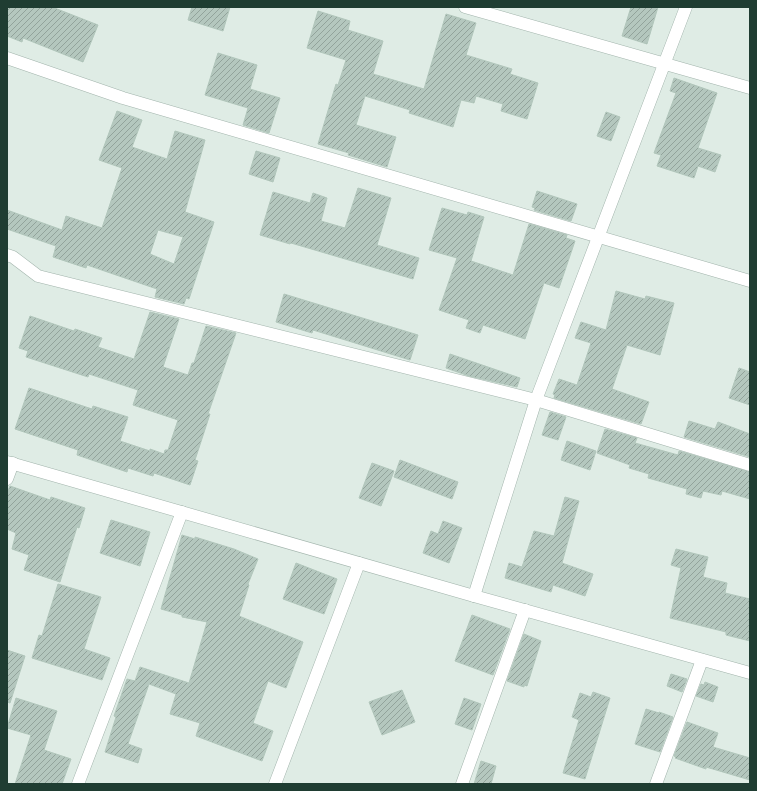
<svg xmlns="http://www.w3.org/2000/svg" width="757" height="791" font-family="Inter,sans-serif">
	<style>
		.building { fill: url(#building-hatch); stroke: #b1c6bb; fill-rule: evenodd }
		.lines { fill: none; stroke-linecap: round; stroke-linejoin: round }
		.street-casing { stroke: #a2b4ac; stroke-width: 13 }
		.street { stroke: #fff; stroke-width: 12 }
	</style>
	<defs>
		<pattern id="building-hatch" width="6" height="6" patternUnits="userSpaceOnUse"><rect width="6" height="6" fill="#b4c7be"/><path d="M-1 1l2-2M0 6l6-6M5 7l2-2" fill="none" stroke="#92a39b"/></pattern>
	</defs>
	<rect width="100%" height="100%" fill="#dfece5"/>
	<g class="building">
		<path d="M 7,7 L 52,7 L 98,25 L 83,62 L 23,38 L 22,42 L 7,36 Z"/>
		<path d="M 192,7 L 230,7 L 223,31 L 188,20 Z"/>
		<path d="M 631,7 L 658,7 L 647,44 L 622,36 Z"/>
		<path d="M 318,11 L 350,21 L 348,30 L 383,41 L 373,74 L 424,89 L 446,14 L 476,23 L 466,55 L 512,69 L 510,74 L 538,83 L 527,119 L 501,111 L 503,104 L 476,96 L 474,103 L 461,100 L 453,127 L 409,113 L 410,110 L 365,96 L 356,125 L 396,137 L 387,167 L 348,155 L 349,153 L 318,144 L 336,84 L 338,85 L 346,60 L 307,48 Z"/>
		<path d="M 218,53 L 257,65 L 250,89 L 280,98 L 269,133 L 243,125 L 248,108 L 205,95 Z"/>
		<path d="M 674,78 L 717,93 L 698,148 L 721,155 L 715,172 L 698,166 L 694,178 L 657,166 L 661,155 L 654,153 L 676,93 L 670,91 Z"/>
		<path d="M 117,111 L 142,120 L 132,147 L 167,159 L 175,131 L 205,140 L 185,212 L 214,222 L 189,299 L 186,298 L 184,304 L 155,297 L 157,289 L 87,265 L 86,268 L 53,257 L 56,246 L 7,229 L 7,210 L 62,230 L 66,216 L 102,228 L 122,168 L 99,160 ZM 158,230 L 183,237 L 174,264 L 150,254 Z"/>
		<path d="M 606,112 L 620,117 L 611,141 L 597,136 Z"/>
		<path d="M 256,151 L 280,158 L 273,182 L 249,174 Z"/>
		<path d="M 358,188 L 391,198 L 377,245 L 419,258 L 413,279 L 291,243 L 290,244 L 260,235 L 273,192 L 310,203 L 313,193 L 327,198 L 321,221 L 345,228 Z"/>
		<path d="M 537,191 L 577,204 L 571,221 L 534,210 L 535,208 L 532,207 Z"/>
		<path d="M 442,208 L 467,215 L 468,212 L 484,217 L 471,261 L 513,275 L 529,224 L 567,235 L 566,238 L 575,241 L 559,288 L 544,283 L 525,339 L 483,325 L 480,333 L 466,328 L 469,320 L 439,310 L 457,258 L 429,250 Z"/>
		<path d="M 616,291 L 645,299 L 646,296 L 674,303 L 660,355 L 627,345 L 612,389 L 649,402 L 641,424 L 554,398 L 555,395 L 553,394 L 559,379 L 577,385 L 591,343 L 575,338 L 581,322 L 606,330 Z"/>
		<path d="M 284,294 L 418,335 L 410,360 L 313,330 L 312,333 L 276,322 Z"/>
		<path d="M 150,312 L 179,319 L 163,367 L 188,375 L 192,363 L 194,363 L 206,326 L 236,333 L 208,414 L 210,414 L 195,460 L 198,461 L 190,485 L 154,473 L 153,476 L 128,468 L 127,472 L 77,455 L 78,450 L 15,429 L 29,388 L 92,409 L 93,406 L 128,417 L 120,441 L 150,451 L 150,449 L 164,454 L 165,450 L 168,450 L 178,420 L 133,405 L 138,390 L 89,374 L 88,377 L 26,357 L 28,351 L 19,348 L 30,316 L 74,331 L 75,329 L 102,338 L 98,347 L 134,359 Z"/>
		<path d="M 450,354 L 520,378 L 517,387 L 469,376 L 446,368 Z"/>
		<path d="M 739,368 L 750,372 L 750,405 L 729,398 Z"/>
		<path d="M 550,412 L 566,417 L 558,440 L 542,435 Z"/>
		<path d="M 689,421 L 715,429 L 718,422 L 750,434 L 750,457 L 684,437 Z"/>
		<path d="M 605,429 L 637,438 L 635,443 L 678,455 L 679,451 L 750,472 L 750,499 L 722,491 L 721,495 L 703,491 L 701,498 L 686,494 L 687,489 L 648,478 L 649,474 L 629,468 L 630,465 L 597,453 Z"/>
		<path d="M 567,441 L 596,451 L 590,470 L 561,460 Z"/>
		<path d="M 400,460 L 458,482 L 452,499 L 394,477 Z"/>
		<path d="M 372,463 L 394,471 L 381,506 L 359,498 Z"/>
		<path d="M 10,486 L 50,500 L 51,497 L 85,508 L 79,528 L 77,527 L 60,582 L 24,570 L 29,555 L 12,549 L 16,533 L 7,529 L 7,493 Z"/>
		<path d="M 565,497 L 579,501 L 562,563 L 593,574 L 585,596 L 553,585 L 551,592 L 505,578 L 509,563 L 522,567 L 534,531 L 554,536 Z"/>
		<path d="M 111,520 L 150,532 L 140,566 L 100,553 Z"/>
		<path d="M 443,521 L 462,528 L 449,563 L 423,553 L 431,531 L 438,534 Z"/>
		<path d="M 182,535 L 195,539 L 195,537 L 234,549 L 258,559 L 248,584 L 249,585 L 239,616 L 303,642 L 286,688 L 268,681 L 253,723 L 273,731 L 262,761 L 196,736 L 200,723 L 170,714 L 176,694 L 149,684 L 128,744 L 142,749 L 138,763 L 105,752 L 116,717 L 114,716 L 127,679 L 135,681 L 140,667 L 189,683 L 207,622 L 182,617 L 182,615 L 161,609 Z"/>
		<path d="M 676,549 L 708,557 L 703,577 L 727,583 L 725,593 L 750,599 L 750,641 L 726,635 L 726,632 L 670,618 L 681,568 L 671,565 Z"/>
		<path d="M 296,563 L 337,579 L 324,614 L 283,599 Z"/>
		<path d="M 58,584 L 101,597 L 84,649 L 110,658 L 102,680 L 32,658 L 39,635 L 42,636 Z"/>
		<path d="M 472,615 L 510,629 L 493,675 L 455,661 Z"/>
		<path d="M 524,634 L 541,641 L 527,686 L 524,685 L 524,687 L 507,681 Z"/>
		<path d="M 7,650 L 25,656 L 10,703 L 7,702 Z"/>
		<path d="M 671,674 L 687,679 L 682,692 L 667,686 Z"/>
		<path d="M 705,682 L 718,687 L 713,702 L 696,696 L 701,684 L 704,685 Z"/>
		<path d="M 402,690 L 415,722 L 382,735 L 369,702 Z"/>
		<path d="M 593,692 L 610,698 L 585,779 L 563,773 L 579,720 L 572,717 L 580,693 L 591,697 Z"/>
		<path d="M 16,698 L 57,711 L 44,750 L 71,759 L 62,784 L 15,784 L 31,735 L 7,728 Z"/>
		<path d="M 464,698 L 481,704 L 472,730 L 455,724 Z"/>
		<path d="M 646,709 L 659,713 L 659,712 L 673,717 L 660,752 L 635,744 Z"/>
		<path d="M 687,722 L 718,733 L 713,747 L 750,758 L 750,780 L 706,767 L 706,769 L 675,758 L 676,757 L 674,756 Z"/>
		<path d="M 481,761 L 496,766 L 491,784 L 474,784 Z"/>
	</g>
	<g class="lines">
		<g class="street-casing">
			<g id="street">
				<path d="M 465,7 L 750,88"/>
				<path d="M 7,58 L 123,98 L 750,281"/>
				<path d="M 7,255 L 13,257 L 38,276 L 536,400 L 750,465"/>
				<path d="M 7,462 L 474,596 L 750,673"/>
				<path d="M 7,479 L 13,463"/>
				<path d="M 474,596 L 536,400 L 686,7"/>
				<path d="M 78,784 L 182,512"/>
				<path d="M 275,784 L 359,563"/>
				<path d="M 462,784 L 525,610"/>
				<path d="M 656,784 L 702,660"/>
			</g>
		</g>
		<use href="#street" class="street"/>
	</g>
	<rect width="757" height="791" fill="none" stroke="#1f3d32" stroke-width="16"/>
</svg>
